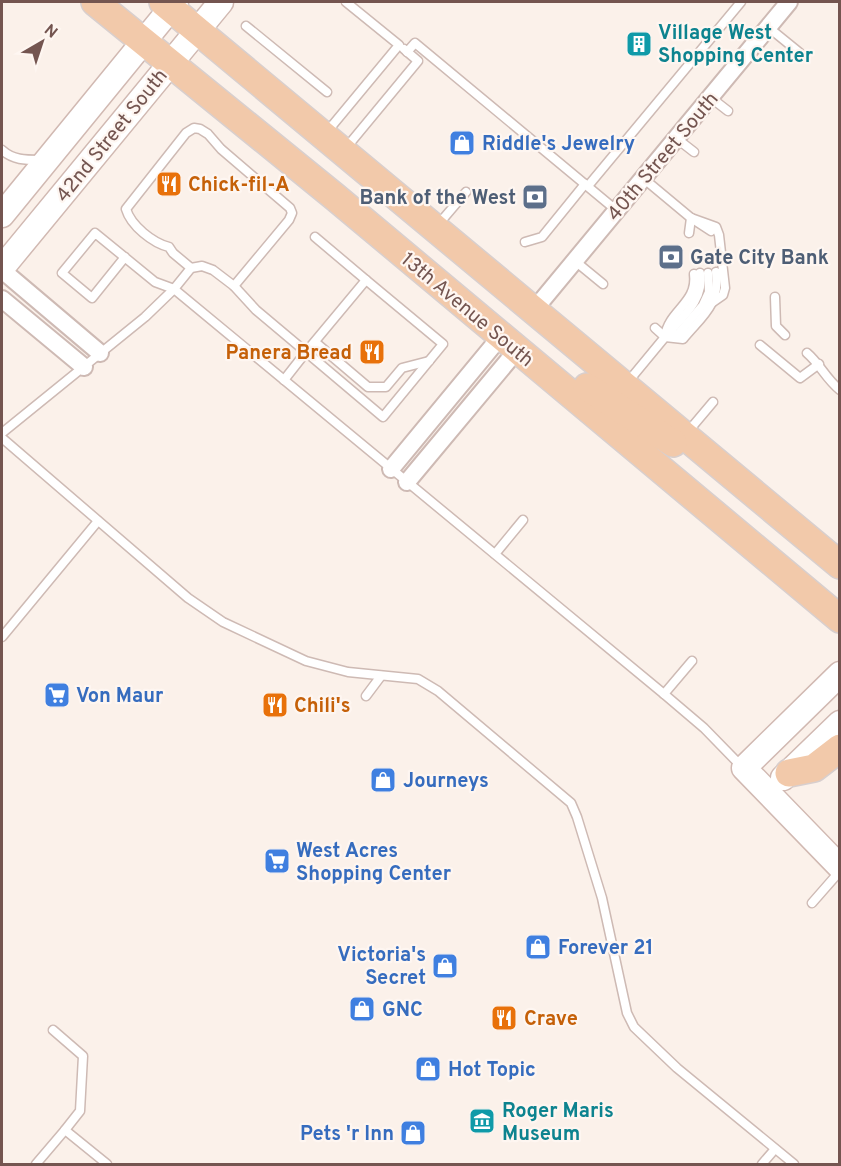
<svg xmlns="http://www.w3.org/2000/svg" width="841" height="1166" font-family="Overpass,sans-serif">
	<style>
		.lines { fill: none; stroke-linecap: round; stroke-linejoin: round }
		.lane-casing { stroke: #cebab4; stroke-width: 11 }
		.street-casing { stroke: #cebab4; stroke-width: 20 }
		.secondary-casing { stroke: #d1b9b2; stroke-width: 27 }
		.primary-casing { stroke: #d8cfce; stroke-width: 30 }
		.lane { stroke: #fff; stroke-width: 8 }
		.street { stroke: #fff; stroke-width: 16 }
		.secondary { stroke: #fff; stroke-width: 24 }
		.primary { stroke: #f2c9aa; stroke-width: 27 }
		.labels { text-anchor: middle; stroke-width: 4.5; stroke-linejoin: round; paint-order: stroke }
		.culture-label { font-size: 20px; font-weight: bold; fill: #0d838f; stroke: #fef6f1; text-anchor: start }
		.street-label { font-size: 20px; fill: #745550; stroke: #fef6f1 }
		.shop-label { font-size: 20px; font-weight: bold; fill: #366cbe; stroke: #fef6f1; text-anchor: start }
		.food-label { font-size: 20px; font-weight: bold; fill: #c56008; stroke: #fef6f1; text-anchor: start }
		.service-label { font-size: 20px; font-weight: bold; fill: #4e5e75; stroke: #fef6f1; text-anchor: end }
	</style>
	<rect width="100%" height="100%" fill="#fbf1ea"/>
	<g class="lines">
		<g class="lane-casing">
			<g id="lane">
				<path d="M 246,26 L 327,92"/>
				<path d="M 768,27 L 800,53"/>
				<path d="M 407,52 L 415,43 L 616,210"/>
				<path d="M 710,97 L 728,111"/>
				<path d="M 326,133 L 399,45 L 346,2"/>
				<path d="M 676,138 L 694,152"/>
				<path d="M 346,148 L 418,61 L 404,49"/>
				<path d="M 2,150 C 13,160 25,160 40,160"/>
				<path d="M 643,178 L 691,218 L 711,231"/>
				<path d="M 588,186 L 741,2"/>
				<path d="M 691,218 L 716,227 L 719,235 L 725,288 L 723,295 L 713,302"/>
				<path d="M 437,226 L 466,192"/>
				<path d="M 689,233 L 691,218"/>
				<path d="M 315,237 L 366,280"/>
				<path d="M 525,242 L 542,237 L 585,184"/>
				<path d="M 125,257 L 92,298 L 62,273 L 95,233 L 155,282 L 174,289 L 191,268 L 202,266 L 213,270 L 234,286 L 256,310 L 306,352 L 284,380"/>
				<path d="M 575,261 L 603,284"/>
				<path d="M 191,268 L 173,253 L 169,247 C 153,243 131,226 126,209 L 186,133 L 194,128 L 200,129 L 208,134 L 221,149 L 290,208 L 292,213 L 289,220 L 234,286"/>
				<path d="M 366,280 L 443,344 L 383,417 L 306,352 Z"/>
				<path d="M 775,297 L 776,326 L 785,335"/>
				<path d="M 665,336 C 669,310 698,303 694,274"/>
				<path d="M 666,336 C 681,318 705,300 700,273"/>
				<path d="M 669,336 L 678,334 L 703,305 L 709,292 L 708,273"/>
				<path d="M 665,337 L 683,339 C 702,316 720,305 716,272"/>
				<path d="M 315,342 L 368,387 L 386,387 L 402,368 L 429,361"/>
				<path d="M 760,345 L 800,378 L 819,364"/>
				<path d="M 807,353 C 820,364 826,379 840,390"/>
				<path d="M 627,383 L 665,337 L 655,328"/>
				<path d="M 2,433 L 145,317 L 174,289 L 664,694 L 704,728 L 743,768"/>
				<path d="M 686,434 L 713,402"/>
				<path d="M 2,438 L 188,598 L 223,622 L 306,661 L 348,672 L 418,679 L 438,691 L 571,803 L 577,817 L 602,898 L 627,1013 L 634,1027 L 677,1068 L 794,1164"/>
				<path d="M 495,554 L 523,520"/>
				<path d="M 2,637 L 98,521"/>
				<path d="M 664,694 L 692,661"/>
				<path d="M 366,696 L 381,676"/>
				<path d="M 812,903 L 840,871"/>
				<path d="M 53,1030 L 83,1056 L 80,1111 L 65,1130"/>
				<path d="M 36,1164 L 65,1130 L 107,1164"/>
				<path d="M 762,1164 L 775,1149"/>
			</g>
		</g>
		<g class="street-casing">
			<g id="street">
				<path d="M 2,270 L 100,353"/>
				<path d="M 2,299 L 84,367"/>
				<path d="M 534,310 L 789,2"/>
				<path d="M 391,469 L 501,336"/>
				<path d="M 407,482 L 517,350"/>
			</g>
		</g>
		<g class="secondary-casing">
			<g id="secondary">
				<path d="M 2,215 L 176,2"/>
				<path d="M 2,268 L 221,2"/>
				<path d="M 840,674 L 744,768 L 840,867"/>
				<path d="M 783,778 L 840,723"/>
			</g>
		</g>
		<g class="primary-casing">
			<g id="primary">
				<path d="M 95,2 L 335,197 L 840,619"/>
				<path d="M 163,2 L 840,565"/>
				<path d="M 587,387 L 673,443"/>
				<path d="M 789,773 L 814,768 L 840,748"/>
			</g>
		</g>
		<use href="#lane" class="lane"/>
		<use href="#street" class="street"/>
		<use href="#secondary" class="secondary"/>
		<use href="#primary" class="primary"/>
	</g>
	<defs>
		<g id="building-square" transform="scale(1.35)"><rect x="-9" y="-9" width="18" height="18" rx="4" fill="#0f9aa8" stroke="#fef6f1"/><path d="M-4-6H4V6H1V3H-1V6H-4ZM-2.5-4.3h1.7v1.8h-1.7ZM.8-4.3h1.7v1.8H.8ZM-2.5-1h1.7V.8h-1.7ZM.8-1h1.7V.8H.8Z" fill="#fff"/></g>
		<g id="shop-square" transform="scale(1.35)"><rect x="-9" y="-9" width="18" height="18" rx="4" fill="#3f7fe0" stroke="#fef6f1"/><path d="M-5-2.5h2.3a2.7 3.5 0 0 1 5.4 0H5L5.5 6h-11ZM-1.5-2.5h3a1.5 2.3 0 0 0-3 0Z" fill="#fff"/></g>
		<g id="restaurant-square" transform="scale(1.35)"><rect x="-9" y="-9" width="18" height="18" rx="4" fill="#e8710a" stroke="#fef6f1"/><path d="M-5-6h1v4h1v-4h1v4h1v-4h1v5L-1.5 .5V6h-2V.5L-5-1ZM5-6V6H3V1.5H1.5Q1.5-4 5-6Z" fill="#fff"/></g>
		<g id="bank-square" transform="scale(1.35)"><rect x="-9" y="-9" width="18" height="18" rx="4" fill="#5c6f8a" stroke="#fef6f1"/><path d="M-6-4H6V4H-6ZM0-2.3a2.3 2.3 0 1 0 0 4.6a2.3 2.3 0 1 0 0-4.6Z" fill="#fff"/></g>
		<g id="supermarket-square" transform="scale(1.35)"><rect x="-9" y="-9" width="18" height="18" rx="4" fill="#3f7fe0" stroke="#fef6f1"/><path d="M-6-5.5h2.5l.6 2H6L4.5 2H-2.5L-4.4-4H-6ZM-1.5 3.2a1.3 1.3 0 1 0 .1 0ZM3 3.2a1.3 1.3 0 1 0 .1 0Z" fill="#fff"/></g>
		<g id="museum-square" transform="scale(1.35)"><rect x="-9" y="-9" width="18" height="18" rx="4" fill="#0f9aa8" stroke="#fef6f1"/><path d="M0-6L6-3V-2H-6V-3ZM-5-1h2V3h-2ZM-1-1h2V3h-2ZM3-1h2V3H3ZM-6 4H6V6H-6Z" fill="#fff"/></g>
	</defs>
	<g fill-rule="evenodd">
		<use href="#building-square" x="639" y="44"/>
		<use href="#shop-square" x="462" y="143"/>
		<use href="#restaurant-square" x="169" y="184"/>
		<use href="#bank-square" x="535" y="197"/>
		<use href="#bank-square" x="671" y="257"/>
		<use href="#restaurant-square" x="372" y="352"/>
		<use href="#supermarket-square" x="57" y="695"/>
		<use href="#restaurant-square" x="275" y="705"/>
		<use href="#shop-square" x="383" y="780"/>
		<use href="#supermarket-square" x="277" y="861"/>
		<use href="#shop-square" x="538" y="947"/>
		<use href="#shop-square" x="445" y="966"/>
		<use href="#shop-square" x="362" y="1009"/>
		<use href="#restaurant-square" x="504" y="1018"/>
		<use href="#shop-square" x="428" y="1069"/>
		<use href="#museum-square" x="482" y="1121"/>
		<use href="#shop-square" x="413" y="1133"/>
	</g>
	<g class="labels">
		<g class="culture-label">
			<text x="658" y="39">Village West<tspan x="658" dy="23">Shopping Center</tspan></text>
			<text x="502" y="1117">Roger Maris<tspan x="502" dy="23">Museum</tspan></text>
		</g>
		<g class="street-label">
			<text transform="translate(111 135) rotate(-51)" y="7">42nd Street South</text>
			<text transform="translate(662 156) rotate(-50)" y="7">40th Street South</text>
			<text transform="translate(468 309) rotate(40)" y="7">13th Avenue South</text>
		</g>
		<g class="shop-label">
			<text x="482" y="150">Riddle's Jewelry</text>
			<text x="76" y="702">Von Maur</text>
			<text x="403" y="787">Journeys</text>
			<text x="296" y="857">West Acres<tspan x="296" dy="23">Shopping Center</tspan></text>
			<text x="558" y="954">Forever 21</text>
			<text x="426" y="961" text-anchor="end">Victoria's<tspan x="426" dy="23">Secret</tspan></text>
			<text x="382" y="1016">GNC</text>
			<text x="448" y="1076">Hot Topic</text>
			<text x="394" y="1140" text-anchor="end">Pets 'r Inn</text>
		</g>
		<g class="food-label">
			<text x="188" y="191">Chick-fil-A</text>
			<text x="352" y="359" text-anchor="end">Panera Bread</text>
			<text x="294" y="712">Chili's</text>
			<text x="524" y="1025">Crave</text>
		</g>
		<g class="service-label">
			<text x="516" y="204">Bank of the West</text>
			<text x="690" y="264" text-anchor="start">Gate City Bank</text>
		</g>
	</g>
	<rect width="841" height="1166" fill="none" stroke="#745550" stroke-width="6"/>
	<g transform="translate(42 42) rotate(39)" stroke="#fef6f1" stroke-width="4.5" paint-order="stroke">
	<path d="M0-4.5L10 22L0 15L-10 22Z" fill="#745550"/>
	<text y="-9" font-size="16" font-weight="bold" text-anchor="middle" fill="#745550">N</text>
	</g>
</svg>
